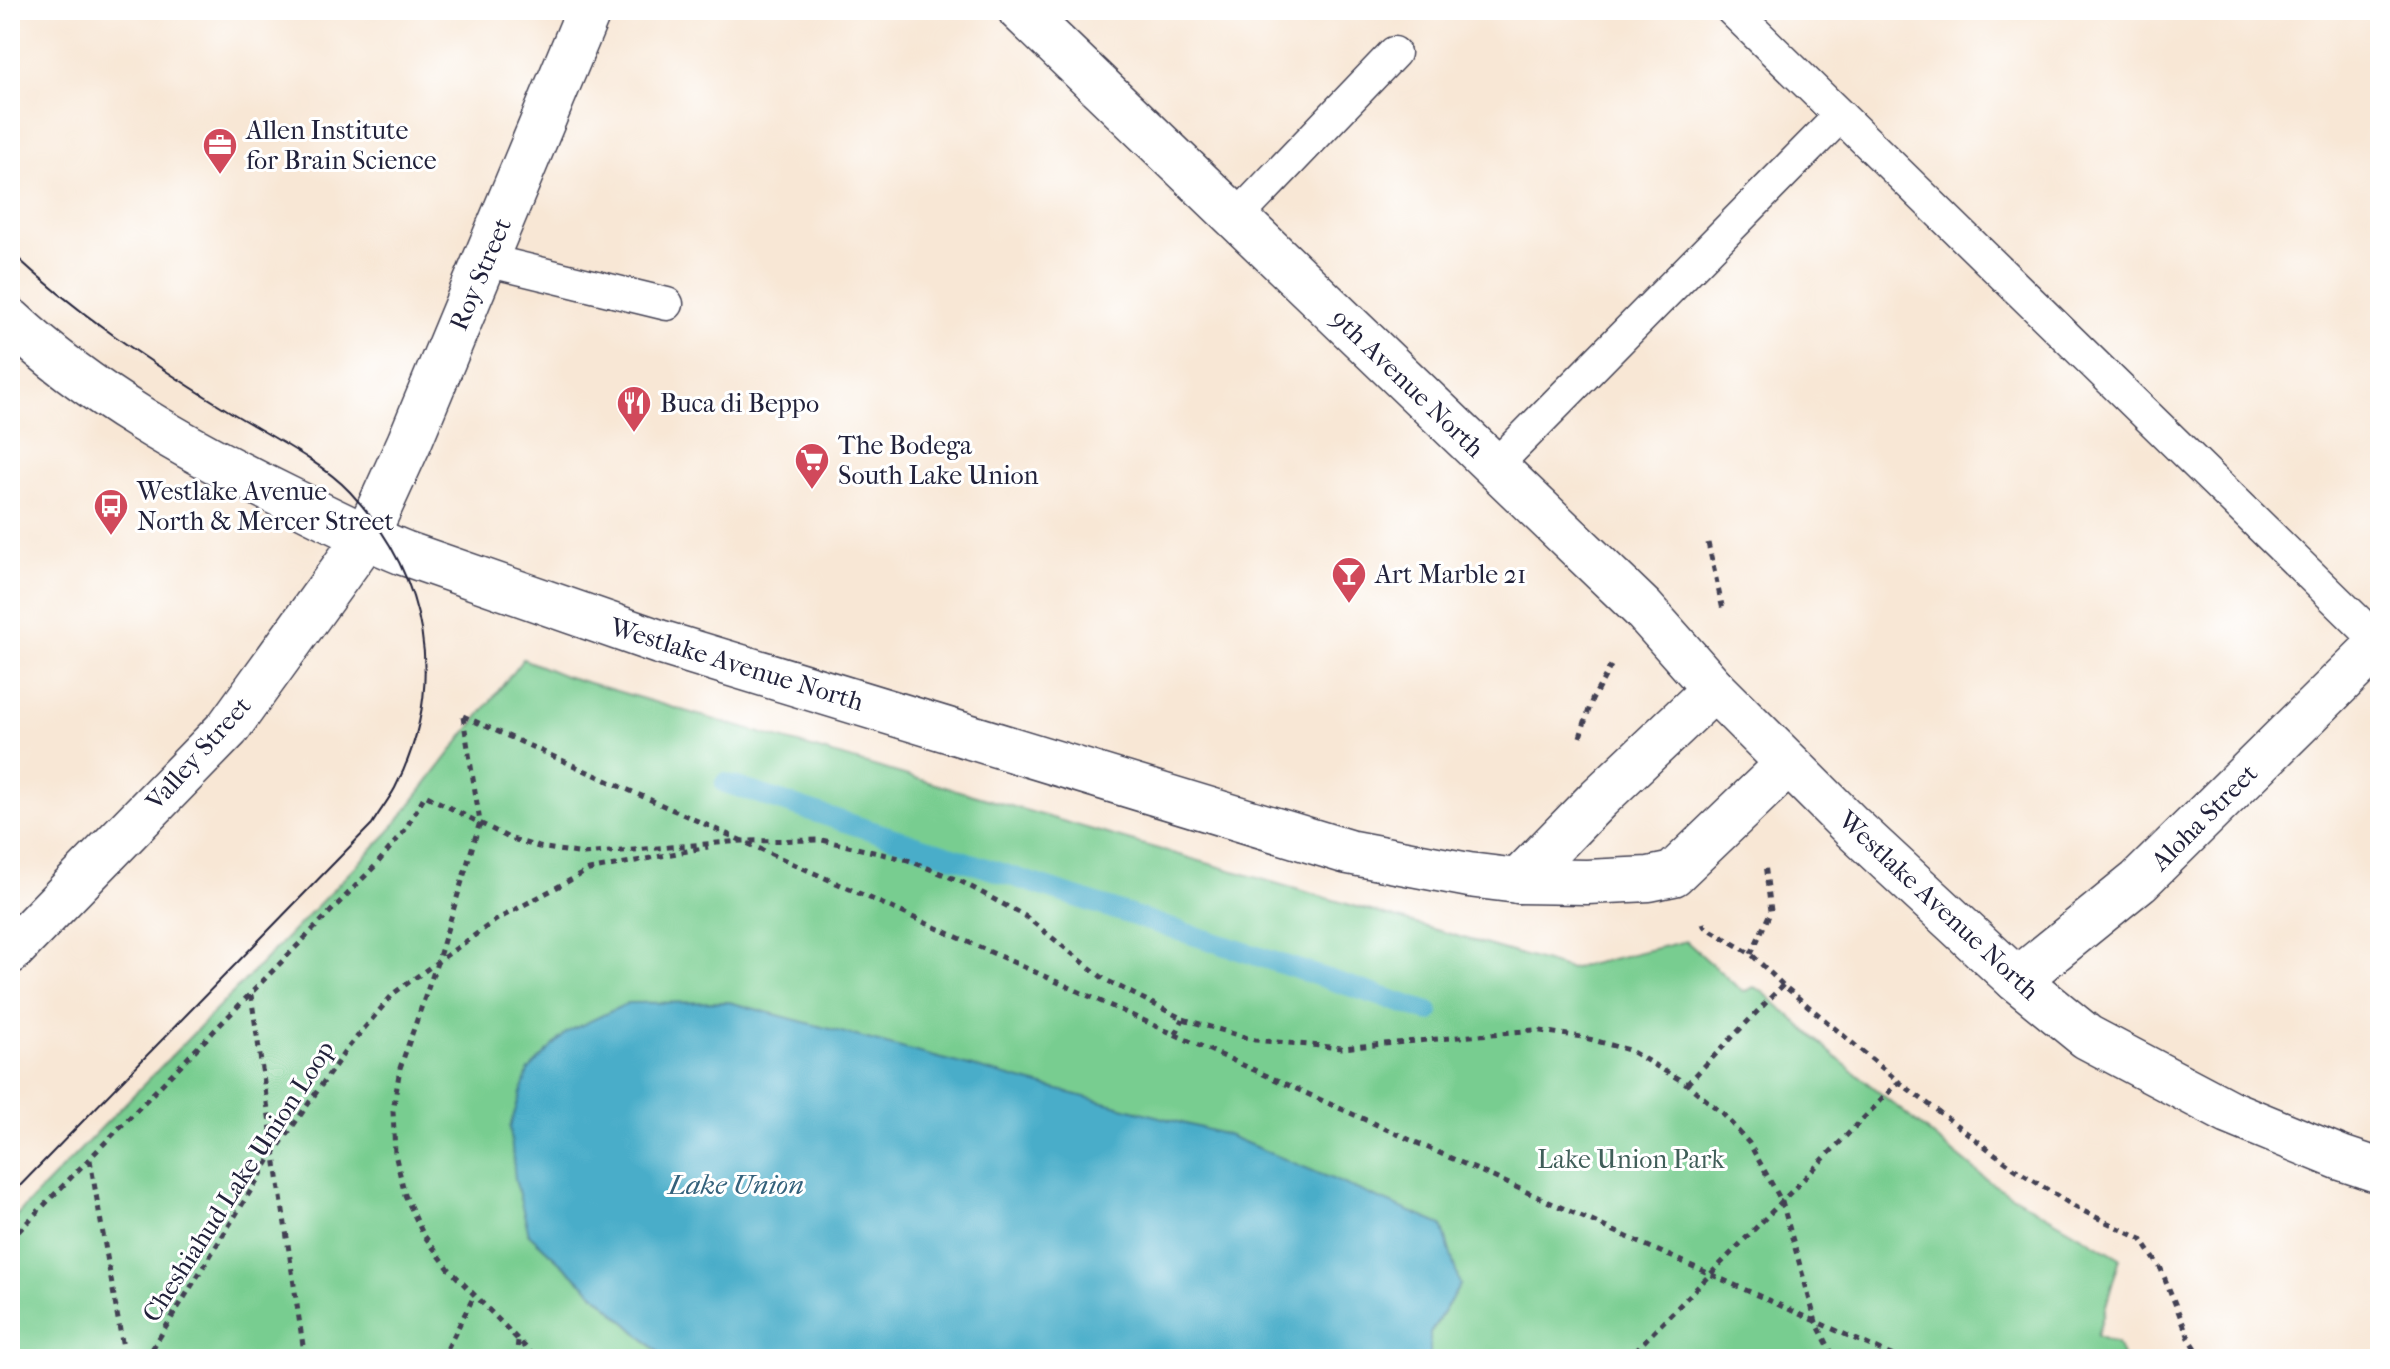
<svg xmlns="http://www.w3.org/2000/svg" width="2390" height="1369" font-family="'IM FELL French Canon',serif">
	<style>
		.green { fill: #78cd90; stroke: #4d7866; stroke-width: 2 }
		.water { fill: #4aadc9; stroke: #366882; stroke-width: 2 }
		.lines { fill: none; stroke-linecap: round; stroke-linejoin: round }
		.stream { stroke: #4aadc9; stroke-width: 20 }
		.service-casing { stroke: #424052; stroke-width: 35 }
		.minor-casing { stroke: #424052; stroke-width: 47 }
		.secondary-casing { stroke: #424052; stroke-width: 47 }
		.path { stroke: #424052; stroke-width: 5; stroke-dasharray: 6 6; stroke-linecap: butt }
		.service { stroke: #fff; stroke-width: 32 }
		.minor { stroke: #fff; stroke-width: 44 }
		.secondary { stroke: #fff; stroke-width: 44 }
		.tram { stroke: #22223b; stroke-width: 2 }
		.labels { text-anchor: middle; stroke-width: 6; stroke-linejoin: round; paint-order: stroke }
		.poi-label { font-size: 26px; fill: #22223b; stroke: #fff; text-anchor: start }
		.street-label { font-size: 26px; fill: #22223b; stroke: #fff }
		.park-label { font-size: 26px; fill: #405e59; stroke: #fff }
		.water-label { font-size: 28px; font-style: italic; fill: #34617b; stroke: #fff }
	</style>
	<rect width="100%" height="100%" fill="#fff"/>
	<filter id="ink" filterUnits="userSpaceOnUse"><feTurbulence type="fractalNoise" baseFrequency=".0125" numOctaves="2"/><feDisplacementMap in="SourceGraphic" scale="16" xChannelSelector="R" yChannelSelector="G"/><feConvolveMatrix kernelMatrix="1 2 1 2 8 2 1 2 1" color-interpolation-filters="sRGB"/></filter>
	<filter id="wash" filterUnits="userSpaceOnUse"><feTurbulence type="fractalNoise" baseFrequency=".006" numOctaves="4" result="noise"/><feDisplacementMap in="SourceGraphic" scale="32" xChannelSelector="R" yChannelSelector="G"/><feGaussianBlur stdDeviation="1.8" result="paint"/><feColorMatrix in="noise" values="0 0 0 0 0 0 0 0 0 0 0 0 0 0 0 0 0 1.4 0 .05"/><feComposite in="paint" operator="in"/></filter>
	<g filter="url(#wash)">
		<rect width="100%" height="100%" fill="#f8e7d5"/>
		<path class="green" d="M 523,659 L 565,676 L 1570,969 L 1686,941 L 1743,992 L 1754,987 L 1762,991 L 1838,1059 L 1991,1183 L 2120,1258 L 2097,1336 L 2117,1344 L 2123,1359 L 1430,1359 L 1430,1334 L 1460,1285 L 529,1234 L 666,1359 L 10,1359 L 10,1222 L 389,832 Z"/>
		<path class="water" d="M 729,1002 L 1227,1135 L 1442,1225 L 1460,1285 L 1430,1333 L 1430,1359 L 666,1359 L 529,1234 L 515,1179 L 510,1127 L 528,1071 L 567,1032 L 628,1003 Z"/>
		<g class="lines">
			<path class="stream" d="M 725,783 L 1429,1012"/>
		</g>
	</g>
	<g filter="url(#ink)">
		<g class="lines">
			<g class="service-casing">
				<g id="service">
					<path d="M 1732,10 L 2380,643"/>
					<path d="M 1236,218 L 1394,53"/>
					<path d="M 486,260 L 667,304"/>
					<path d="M 1495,466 L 1840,116"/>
				</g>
			</g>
			<g class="minor-casing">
				<path id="minor" d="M 2017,980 L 2139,881 L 2380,643"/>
			</g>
			<g class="secondary-casing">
				<g id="secondary">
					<path d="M 1020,10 L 1643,609 L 1714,689 L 1852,827 L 2017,980 L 2087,1037 L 2229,1112 L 2341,1158 L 2380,1171"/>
					<path d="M 10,320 C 90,395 189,450 287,498 C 326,517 364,537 404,553 L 659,642 L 1348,852 L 1469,875 L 1518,881 L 1587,882 L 1649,879 L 1673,874 L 1788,764"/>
					<path d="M 1518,881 L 1599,798 L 1714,689"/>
					<path d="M 10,952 L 228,728 L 366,537 L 409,443 L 589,10"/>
				</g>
			</g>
			<g class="path">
				<path d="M 1708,543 L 1723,610"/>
				<path d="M 463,716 L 1900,1359"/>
				<path d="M 463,717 L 480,822 L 438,960 L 400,1068 L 393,1111 L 395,1154 L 405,1195 L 423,1234 L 449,1269 L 537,1359"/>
				<path d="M 1580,737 L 1592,700 L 1613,662"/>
				<path d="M 1703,923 L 1704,926 L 1751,954 L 1783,985 L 1899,1082 L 2015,1169 L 2075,1207 L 2141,1239 L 2161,1269 L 2189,1338 L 2203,1359"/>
				<path d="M 1751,954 L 1771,911 L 1765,864"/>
				<path d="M 251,995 L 305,1359"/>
				<path d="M 1176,1034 L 1183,1019"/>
				<path d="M 1687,1084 L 1783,985"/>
				<path d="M 90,1160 L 125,1359"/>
				<path d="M 10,1240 L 375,866 L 405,830 L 425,795 L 509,838 L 539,847 L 584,854 L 743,841 L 822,840 L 908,860 L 962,882 L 1025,916 L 1104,979 L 1183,1019 L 1255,1040 L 1342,1048 L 1534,1030 L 1582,1037 L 1629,1050 L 1687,1084 L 1722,1113 L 1749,1143 L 1782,1202 L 1816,1322 L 1835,1359"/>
				<path d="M 146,1359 L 276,1150 L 346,1050 L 394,993 L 496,920 L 589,870 L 708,847"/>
				<path d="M 442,1359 L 474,1296"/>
				<path d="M 516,1359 L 518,1341"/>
				<path d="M 1627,1359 L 1899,1082"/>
			</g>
			<use href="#service" class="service"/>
			<use href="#minor" class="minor"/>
			<use href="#secondary" class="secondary"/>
			<path class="tram" d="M 10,251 C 75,312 148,361 224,408 C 262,432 320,460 350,492 C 428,576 448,685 395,788 C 388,801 379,812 372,824 L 10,1196"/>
		</g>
	</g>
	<defs>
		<g id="office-pin" transform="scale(1.8)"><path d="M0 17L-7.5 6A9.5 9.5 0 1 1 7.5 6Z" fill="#d1495b" stroke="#fff"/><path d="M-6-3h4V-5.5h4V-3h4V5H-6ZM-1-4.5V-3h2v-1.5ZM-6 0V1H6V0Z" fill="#fff"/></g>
		<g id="restaurant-pin" transform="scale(1.8)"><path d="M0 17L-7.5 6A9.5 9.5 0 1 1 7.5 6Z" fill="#d1495b" stroke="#fff"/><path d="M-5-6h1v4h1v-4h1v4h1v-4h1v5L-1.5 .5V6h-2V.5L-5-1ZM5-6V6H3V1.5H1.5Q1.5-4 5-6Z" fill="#fff"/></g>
		<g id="supermarket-pin" transform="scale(1.8)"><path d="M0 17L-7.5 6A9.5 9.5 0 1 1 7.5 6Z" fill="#d1495b" stroke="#fff"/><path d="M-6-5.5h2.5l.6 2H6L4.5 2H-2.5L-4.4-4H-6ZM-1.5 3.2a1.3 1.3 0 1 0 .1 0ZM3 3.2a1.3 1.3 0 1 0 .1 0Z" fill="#fff"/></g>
		<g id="bus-pin" transform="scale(1.8)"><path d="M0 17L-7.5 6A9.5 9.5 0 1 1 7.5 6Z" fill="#d1495b" stroke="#fff"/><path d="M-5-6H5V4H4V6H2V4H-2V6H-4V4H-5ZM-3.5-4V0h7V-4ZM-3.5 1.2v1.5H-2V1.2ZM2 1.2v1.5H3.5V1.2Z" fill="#fff"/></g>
		<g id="bar-pin" transform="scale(1.8)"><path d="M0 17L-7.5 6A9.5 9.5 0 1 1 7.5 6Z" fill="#d1495b" stroke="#fff"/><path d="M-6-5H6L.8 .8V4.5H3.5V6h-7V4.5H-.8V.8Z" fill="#fff"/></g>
	</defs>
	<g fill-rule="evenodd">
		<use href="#office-pin" x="220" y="145"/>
		<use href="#restaurant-pin" x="634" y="403"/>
		<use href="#supermarket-pin" x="812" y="460"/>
		<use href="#bus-pin" x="111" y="506"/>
		<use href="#bar-pin" x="1349" y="574"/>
	</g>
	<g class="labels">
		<g class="poi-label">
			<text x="246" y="139">Allen Institute<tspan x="246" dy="30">for Brain Science</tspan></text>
			<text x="660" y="412">Buca di Beppo</text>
			<text x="838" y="454">The Bodega<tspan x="838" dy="30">South Lake Union</tspan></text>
			<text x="137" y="500">Westlake Avenue<tspan x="137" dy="30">North &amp; Mercer Street</tspan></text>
			<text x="1375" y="583">Art Marble 21</text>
		</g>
		<g class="street-label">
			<text transform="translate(480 274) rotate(-67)" y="9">Roy Street</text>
			<text transform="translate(1408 383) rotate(44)" y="9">9th Avenue North</text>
			<text transform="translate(737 664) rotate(17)" y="9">Westlake Avenue North</text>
			<text transform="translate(198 753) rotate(-48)" y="9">Valley Street</text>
			<text transform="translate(2204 817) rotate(-45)" y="9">Aloha Street</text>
			<text transform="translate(1939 905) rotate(43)" y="9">Westlake Avenue North</text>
			<text transform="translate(238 1181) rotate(-57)" y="9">Cheshiahud Lake Union Loop</text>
		</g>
		<g class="park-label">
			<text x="1631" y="1168">Lake Union Park</text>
		</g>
		<g class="water-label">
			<text x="736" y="1194">Lake Union</text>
		</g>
	</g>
	<rect width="2390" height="1369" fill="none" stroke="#fff" stroke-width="40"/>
</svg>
